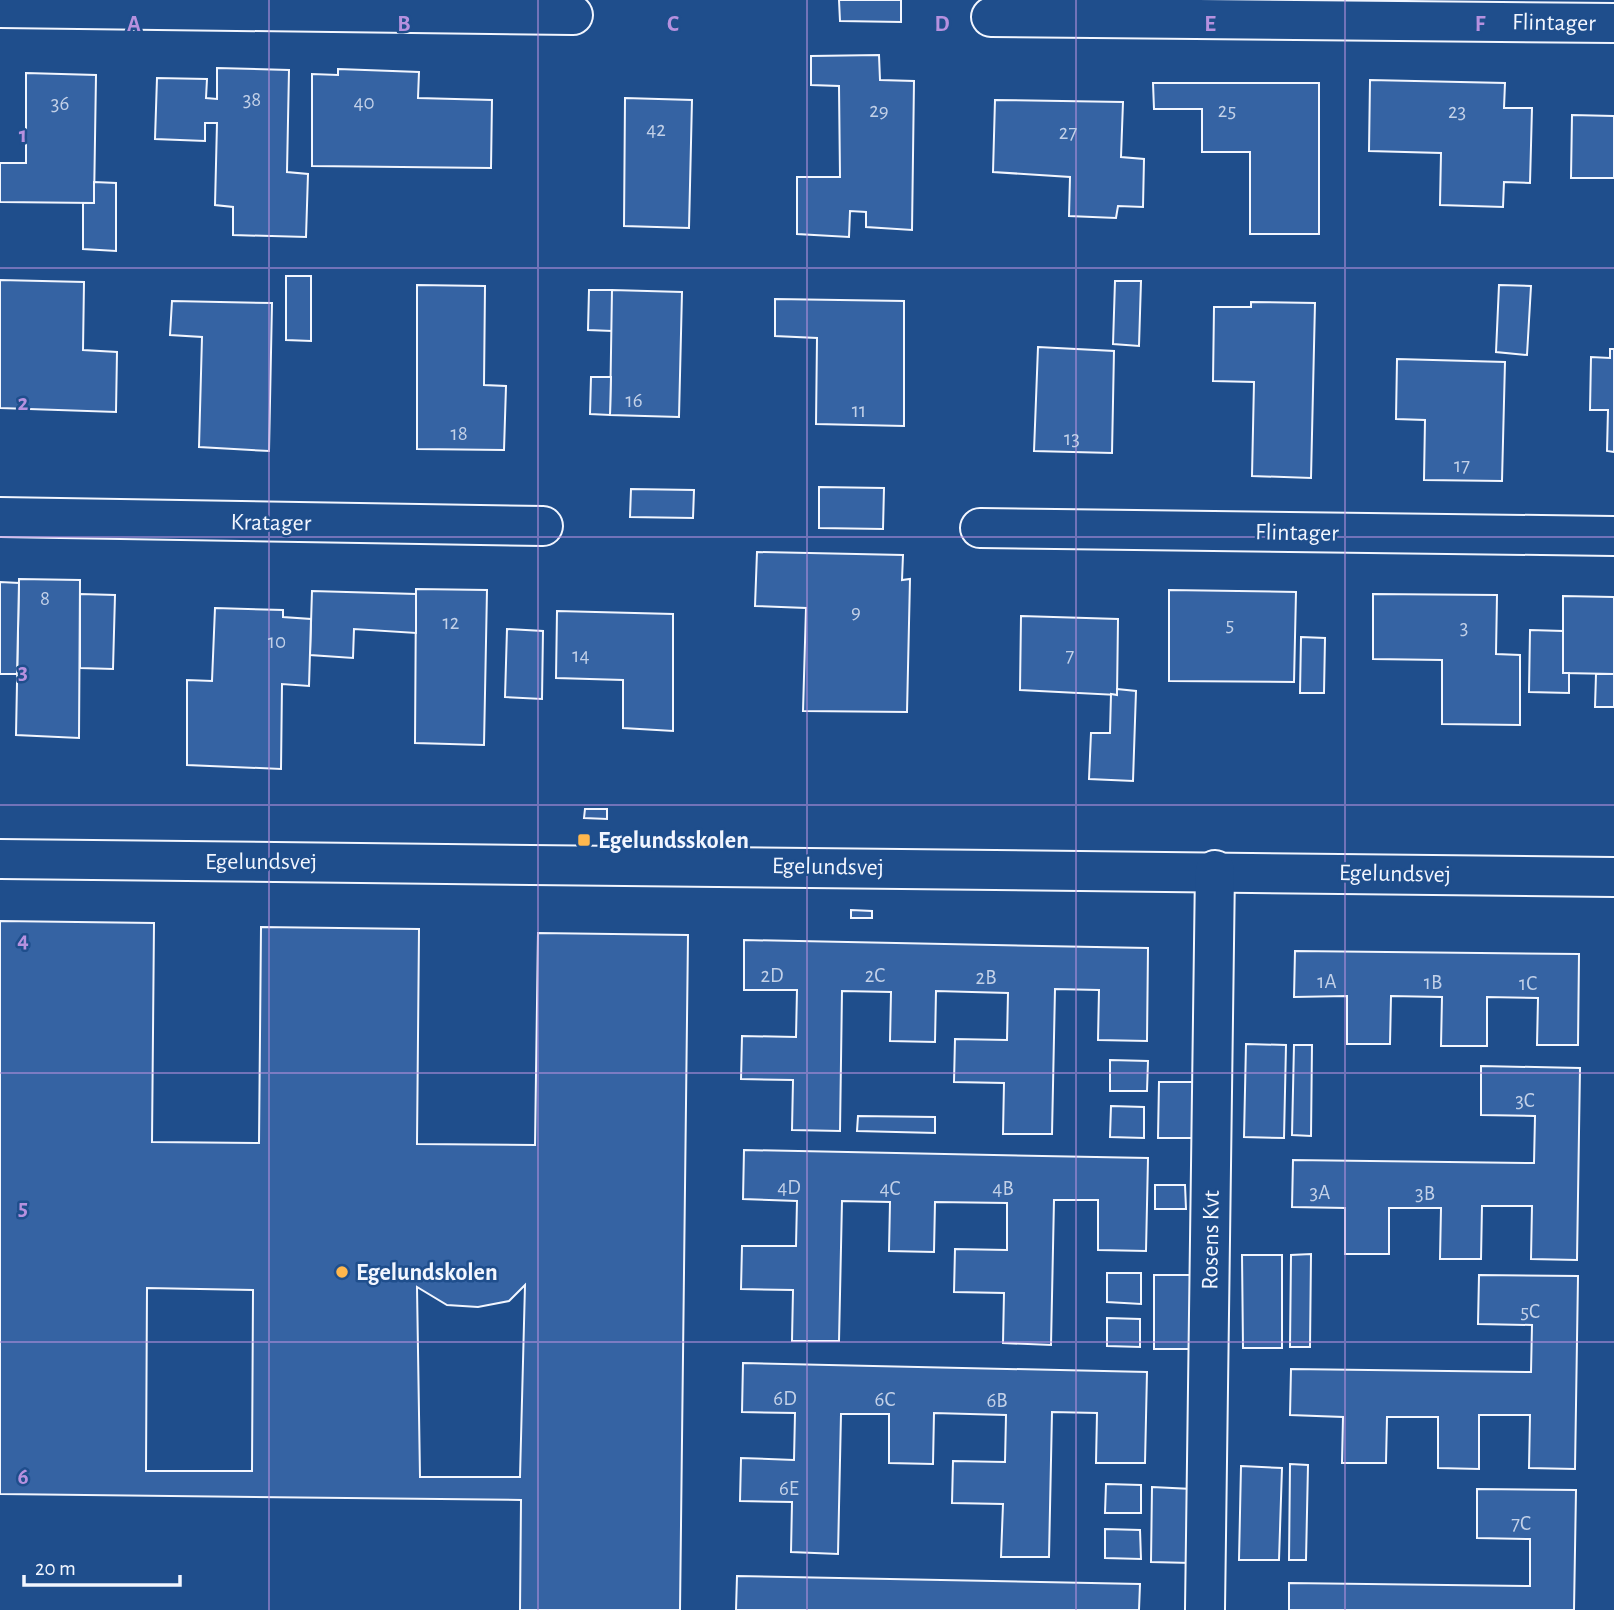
<svg xmlns="http://www.w3.org/2000/svg" width="1614" height="1610" font-family="'Alegreya Sans',sans-serif">
	<style>
		.building { fill: #3563a3; stroke: #f2f6ff; stroke-width: 2; fill-rule: evenodd }
		.lines { fill: none; stroke-linecap: round; stroke-linejoin: round }
		.minor-casing { stroke: #f2f6ff; stroke-width: 42 }
		.minor { stroke: #1f4e8c; stroke-width: 38 }
		.grid { fill: none; stroke: #b691df; stroke-width: 2; stroke-opacity: 0.55 }
		.poi-dot { fill: #ffb74d; stroke: #1f4e8c; stroke-width: 2.5 }
		.labels { text-anchor: middle; stroke-width: 5; stroke-linejoin: round; paint-order: stroke }
		.number-label { font-size: 21px; fill: #c3d1e8 }
		.street-label { font-size: 24px; fill: #f2f6ff; stroke: #1f4e8c }
		.poi-label { font-size: 24px; font-weight: bold; fill: #f2f6ff; stroke: #1f4e8c; text-anchor: start }
		.grid-label { font-size: 23px; text-anchor: middle; font-weight: bold; fill: #b691df; stroke: #1f4e8c; stroke-width: 5; stroke-linejoin: round; paint-order: stroke }
	</style>
	<rect width="100%" height="100%" fill="#1f4e8c"/>
	<g class="building">
		<path d="M 839,0 L 901,0 L 901,22 L 840,21 Z"/>
		<path d="M 879,55 L 880,80 L 914,81 L 912,230 L 866,227 L 866,212 L 850,211 L 849,237 L 797,234 L 797,177 L 840,177 L 839,86 L 811,85 L 811,56 Z"/>
		<path d="M 217,68 L 289,70 L 287,172 L 308,174 L 306,237 L 233,235 L 233,207 L 215,205 L 217,123 L 205,123 L 205,141 L 155,139 L 157,78 L 207,79 L 206,98 L 217,99 Z"/>
		<path d="M 338,69 L 419,72 L 418,98 L 492,100 L 491,168 L 312,166 L 312,74 L 338,75 Z"/>
		<path d="M 26,73 L 96,75 L 94,203 L 0,202 L 0,163 L 26,163 Z"/>
		<path d="M 1370,80 L 1505,83 L 1504,108 L 1532,108 L 1530,183 L 1504,182 L 1503,207 L 1440,205 L 1441,153 L 1369,151 Z"/>
		<path d="M 1153,83 L 1319,83 L 1319,234 L 1250,234 L 1250,152 L 1202,152 L 1202,109 L 1154,109 Z"/>
		<path d="M 625,98 L 692,100 L 689,228 L 624,226 Z"/>
		<path d="M 995,100 L 1123,102 L 1121,157 L 1144,159 L 1143,207 L 1118,206 L 1116,218 L 1069,216 L 1070,177 L 993,172 Z"/>
		<path d="M 1572,115 L 1614,116 L 1614,178 L 1571,178 Z"/>
		<path d="M 94,182 L 116,183 L 116,251 L 83,249 L 83,203 L 94,203 Z"/>
		<path d="M 286,276 L 311,276 L 311,341 L 286,340 Z"/>
		<path d="M 0,280 L 84,282 L 83,350 L 117,352 L 116,412 L 0,408 Z"/>
		<path d="M 1115,281 L 1141,281 L 1139,346 L 1113,344 Z"/>
		<path d="M 417,285 L 485,286 L 484,385 L 506,386 L 504,450 L 417,449 Z"/>
		<path d="M 1499,285 L 1531,286 L 1527,355 L 1496,352 Z"/>
		<path d="M 589,290 L 612,290 L 612,331 L 588,330 Z"/>
		<path d="M 612,290 L 682,292 L 679,417 L 610,415 Z"/>
		<path d="M 775,299 L 904,301 L 904,426 L 816,424 L 817,338 L 775,336 Z"/>
		<path d="M 172,301 L 272,303 L 269,451 L 199,447 L 202,337 L 170,335 Z"/>
		<path d="M 1251,302 L 1315,303 L 1311,478 L 1252,476 L 1254,382 L 1213,381 L 1214,307 L 1251,307 Z"/>
		<path d="M 1038,347 L 1114,351 L 1112,453 L 1034,451 Z"/>
		<path d="M 1610,349 L 1614,349 L 1614,452 L 1607,451 L 1608,410 L 1590,410 L 1591,357 L 1610,358 Z"/>
		<path d="M 1397,359 L 1505,362 L 1502,481 L 1424,480 L 1425,420 L 1396,419 Z"/>
		<path d="M 591,377 L 611,377 L 610,415 L 590,414 Z"/>
		<path d="M 819,487 L 884,488 L 883,529 L 819,528 Z"/>
		<path d="M 631,489 L 694,490 L 693,518 L 630,517 Z"/>
		<path d="M 757,552 L 903,555 L 902,580 L 910,579 L 907,712 L 803,711 L 806,608 L 755,606 Z"/>
		<path d="M 19,579 L 80,580 L 79,738 L 16,735 Z"/>
		<path d="M 0,582 L 19,583 L 17,674 L 0,674 Z"/>
		<path d="M 416,589 L 487,590 L 484,745 L 415,743 Z"/>
		<path d="M 1169,590 L 1296,592 L 1294,682 L 1169,681 Z"/>
		<path d="M 312,591 L 416,594 L 416,633 L 354,629 L 353,658 L 310,655 Z"/>
		<path d="M 80,594 L 115,595 L 113,669 L 80,668 Z"/>
		<path d="M 1373,594 L 1497,595 L 1496,654 L 1520,655 L 1520,725 L 1442,724 L 1442,660 L 1373,659 Z"/>
		<path d="M 1563,596 L 1614,597 L 1614,674 L 1563,673 Z"/>
		<path d="M 215,608 L 283,610 L 283,617 L 311,619 L 309,686 L 282,684 L 281,769 L 187,765 L 187,680 L 212,681 Z"/>
		<path d="M 557,611 L 673,614 L 673,731 L 623,728 L 623,680 L 556,678 Z"/>
		<path d="M 1021,616 L 1118,619 L 1117,695 L 1020,690 Z"/>
		<path d="M 507,629 L 543,631 L 542,699 L 505,697 Z"/>
		<path d="M 1530,630 L 1563,631 L 1563,673 L 1569,673 L 1569,693 L 1529,692 Z"/>
		<path d="M 1301,637 L 1325,638 L 1324,693 L 1300,693 Z"/>
		<path d="M 1596,674 L 1614,674 L 1614,707 L 1595,707 Z"/>
		<path d="M 1117,689 L 1136,691 L 1133,781 L 1089,779 L 1091,733 L 1110,733 L 1111,694 L 1117,695 Z"/>
		<path d="M 585,809 L 607,809 L 607,819 L 584,818 Z"/>
		<path d="M 851,910 L 872,911 L 872,918 L 851,918 Z"/>
		<path d="M 0,921 L 154,923 L 152,1142 L 259,1143 L 261,927 L 419,929 L 417,1144 L 535,1145 L 538,933 L 688,935 L 680,1610 L 520,1610 L 521,1500 L 0,1494 ZM 525,1285 L 520,1477 L 420,1477 L 417,1287 L 447,1305 L 478,1307 L 509,1301 ZM 147,1288 L 253,1290 L 252,1471 L 146,1471 Z"/>
		<path d="M 744,940 L 1148,948 L 1147,1041 L 1098,1040 L 1099,990 L 1055,989 L 1052,1134 L 1003,1134 L 1004,1083 L 954,1082 L 955,1039 L 1007,1040 L 1008,993 L 936,991 L 935,1042 L 890,1041 L 891,992 L 842,991 L 840,1131 L 792,1130 L 793,1080 L 741,1079 L 742,1036 L 796,1037 L 797,990 L 744,990 Z"/>
		<path d="M 1295,951 L 1579,954 L 1578,1045 L 1537,1045 L 1538,998 L 1487,997 L 1487,1046 L 1441,1046 L 1442,997 L 1391,996 L 1390,1044 L 1347,1044 L 1347,996 L 1294,997 Z"/>
		<path d="M 1246,1044 L 1286,1045 L 1284,1138 L 1244,1137 Z"/>
		<path d="M 1294,1045 L 1312,1045 L 1311,1136 L 1292,1135 Z"/>
		<path d="M 1110,1060 L 1148,1061 L 1147,1091 L 1110,1091 Z"/>
		<path d="M 1481,1066 L 1580,1068 L 1577,1260 L 1531,1259 L 1532,1206 L 1482,1206 L 1481,1259 L 1440,1259 L 1441,1208 L 1389,1208 L 1389,1254 L 1345,1254 L 1345,1208 L 1292,1207 L 1293,1160 L 1534,1163 L 1535,1116 L 1481,1115 Z"/>
		<path d="M 1159,1082 L 1197,1082 L 1196,1138 L 1158,1138 Z"/>
		<path d="M 1111,1106 L 1144,1107 L 1144,1138 L 1110,1137 Z"/>
		<path d="M 858,1116 L 935,1117 L 935,1133 L 857,1131 Z"/>
		<path d="M 744,1150 L 1148,1158 L 1146,1251 L 1098,1250 L 1098,1200 L 1054,1200 L 1051,1345 L 1003,1343 L 1004,1293 L 954,1292 L 955,1249 L 1007,1250 L 1007,1203 L 935,1202 L 934,1252 L 889,1251 L 890,1202 L 842,1201 L 839,1341 L 792,1341 L 793,1290 L 741,1289 L 742,1246 L 796,1246 L 797,1201 L 743,1199 Z"/>
		<path d="M 1155,1185 L 1185,1185 L 1186,1209 L 1155,1209 Z"/>
		<path d="M 1311,1254 L 1310,1347 L 1290,1347 L 1291,1255 Z"/>
		<path d="M 1242,1255 L 1282,1255 L 1282,1348 L 1243,1348 Z"/>
		<path d="M 1107,1273 L 1141,1273 L 1141,1304 L 1107,1302 Z"/>
		<path d="M 1154,1275 L 1195,1275 L 1194,1349 L 1154,1349 Z"/>
		<path d="M 1479,1275 L 1578,1276 L 1575,1469 L 1529,1468 L 1530,1415 L 1479,1415 L 1479,1469 L 1438,1468 L 1438,1417 L 1387,1417 L 1386,1463 L 1342,1463 L 1343,1417 L 1290,1415 L 1291,1369 L 1531,1372 L 1532,1325 L 1478,1324 Z"/>
		<path d="M 1107,1318 L 1140,1319 L 1140,1347 L 1107,1346 Z"/>
		<path d="M 743,1363 L 1147,1372 L 1145,1463 L 1096,1463 L 1097,1413 L 1052,1412 L 1049,1557 L 1001,1557 L 1003,1504 L 952,1503 L 953,1461 L 1005,1462 L 1006,1415 L 934,1413 L 933,1464 L 889,1463 L 889,1414 L 841,1414 L 838,1554 L 791,1552 L 792,1502 L 740,1501 L 741,1458 L 794,1460 L 795,1413 L 742,1412 Z"/>
		<path d="M 1290,1464 L 1308,1465 L 1306,1560 L 1289,1560 Z"/>
		<path d="M 1241,1466 L 1282,1468 L 1279,1560 L 1239,1560 Z"/>
		<path d="M 1106,1484 L 1141,1485 L 1141,1513 L 1105,1513 Z"/>
		<path d="M 1152,1487 L 1192,1489 L 1191,1563 L 1151,1562 Z"/>
		<path d="M 1477,1489 L 1576,1490 L 1574,1610 L 1289,1610 L 1289,1583 L 1530,1586 L 1530,1539 L 1477,1538 Z"/>
		<path d="M 1105,1529 L 1140,1530 L 1141,1559 L 1105,1558 Z"/>
		<path d="M 737,1576 L 1140,1584 L 1139,1610 L 736,1610 Z"/>
	</g>
	<g class="lines">
		<g class="minor-casing">
			<g id="minor">
				<path d="M 0,8 L 573,15"/>
				<path d="M 991,17 L 1614,23"/>
				<path d="M 0,517 L 543,526"/>
				<path d="M 980,528 L 1614,536"/>
				<path d="M 0,859 L 1614,877"/>
				<path d="M 1205,1610 L 1215,870"/>
			</g>
		</g>
		<use href="#minor" class="minor"/>
	</g>
	<path class="grid" d="M 269,0 L 269,1610M 538,0 L 538,1610M 807,0 L 807,1610M 1076,0 L 1076,1610M 1345,0 L 1345,1610M 0,268 L 1614,268M 0,537 L 1614,537M 0,805 L 1614,805M 0,1073 L 1614,1073M 0,1342 L 1614,1342"/>
	<g class="poi-dot">
		<rect x="577" y="833" width="14" height="14" rx="3.5"/>
		<circle cx="342" cy="1272" r="7"/>
	</g>
	<g class="labels">
		<g class="number-label">
			<text x="252" y="106">38</text>
			<text x="364" y="109">40</text>
			<text x="60" y="110">36</text>
			<text x="879" y="117">29</text>
			<text x="1227" y="117">25</text>
			<text x="1457" y="118">23</text>
			<text x="656" y="136">42</text>
			<text x="1068" y="139">27</text>
			<text x="634" y="407">16</text>
			<text x="859" y="417">11</text>
			<text x="459" y="440">18</text>
			<text x="1072" y="445">13</text>
			<text x="1462" y="472">17</text>
			<text x="45" y="605">8</text>
			<text x="856" y="618">9</text>
			<text x="451" y="629">12</text>
			<text x="1230" y="631">5</text>
			<text x="1464" y="634">3</text>
			<text x="277" y="648">10</text>
			<text x="581" y="662">14</text>
			<text x="1070" y="662">7</text>
			<text x="772" y="982">2D</text>
			<text x="875" y="982">2C</text>
			<text x="986" y="984">2B</text>
			<text x="1327" y="988">1A</text>
			<text x="1433" y="989">1B</text>
			<text x="1528" y="990">1C</text>
			<text x="1525" y="1107">3C</text>
			<text x="789" y="1194">4D</text>
			<text x="890" y="1195">4C</text>
			<text x="1003" y="1195">4B</text>
			<text x="1320" y="1199">3A</text>
			<text x="1425" y="1200">3B</text>
			<text x="1530" y="1318">5C</text>
			<text x="785" y="1405">6D</text>
			<text x="885" y="1406">6C</text>
			<text x="997" y="1407">6B</text>
			<text x="789" y="1495">6E</text>
			<text x="1521" y="1530">7C</text>
		</g>
		<g class="street-label">
			<text transform="translate(1554 22) rotate(1)" y="8">Flintager</text>
			<text transform="translate(271 522) rotate(1)" y="8">Kratager</text>
			<text transform="translate(1297 532) rotate(1)" y="8">Flintager</text>
			<text x="261" y="869">Egelundsvej</text>
			<text transform="translate(828 866) rotate(1)" y="8">Egelundsvej</text>
			<text transform="translate(1395 873) rotate(1)" y="8">Egelundsvej</text>
			<text transform="translate(1210 1240) rotate(-89)" y="8">Rosens Kvt</text>
		</g>
		<g class="poi-label">
			<text x="598" y="848">Egelundsskolen</text>
			<text x="356" y="1280">Egelundskolen</text>
		</g>
	</g>
	<g class="grid-label">
		<text x="134" y="31">A</text>
		<text x="404" y="31">B</text>
		<text x="673" y="31">C</text>
		<text x="942" y="31">D</text>
		<text x="1210" y="31">E</text>
		<text x="1480" y="31">F</text>
		<text x="23" y="142">1</text>
		<text x="23" y="410">2</text>
		<text x="23" y="679">3</text>
		<text x="23" y="947">4</text>
		<text x="23" y="1215">5</text>
		<text x="23" y="1484">6</text>
	</g>
	<path d="M24 1575v10h156v-10" fill="none" stroke="#f2f6ff" stroke-width="3.5"/>
	<text x="35" y="1575" font-size="21" fill="#f2f6ff" stroke="#1f4e8c" stroke-width="5" paint-order="stroke">20 m</text>
</svg>
